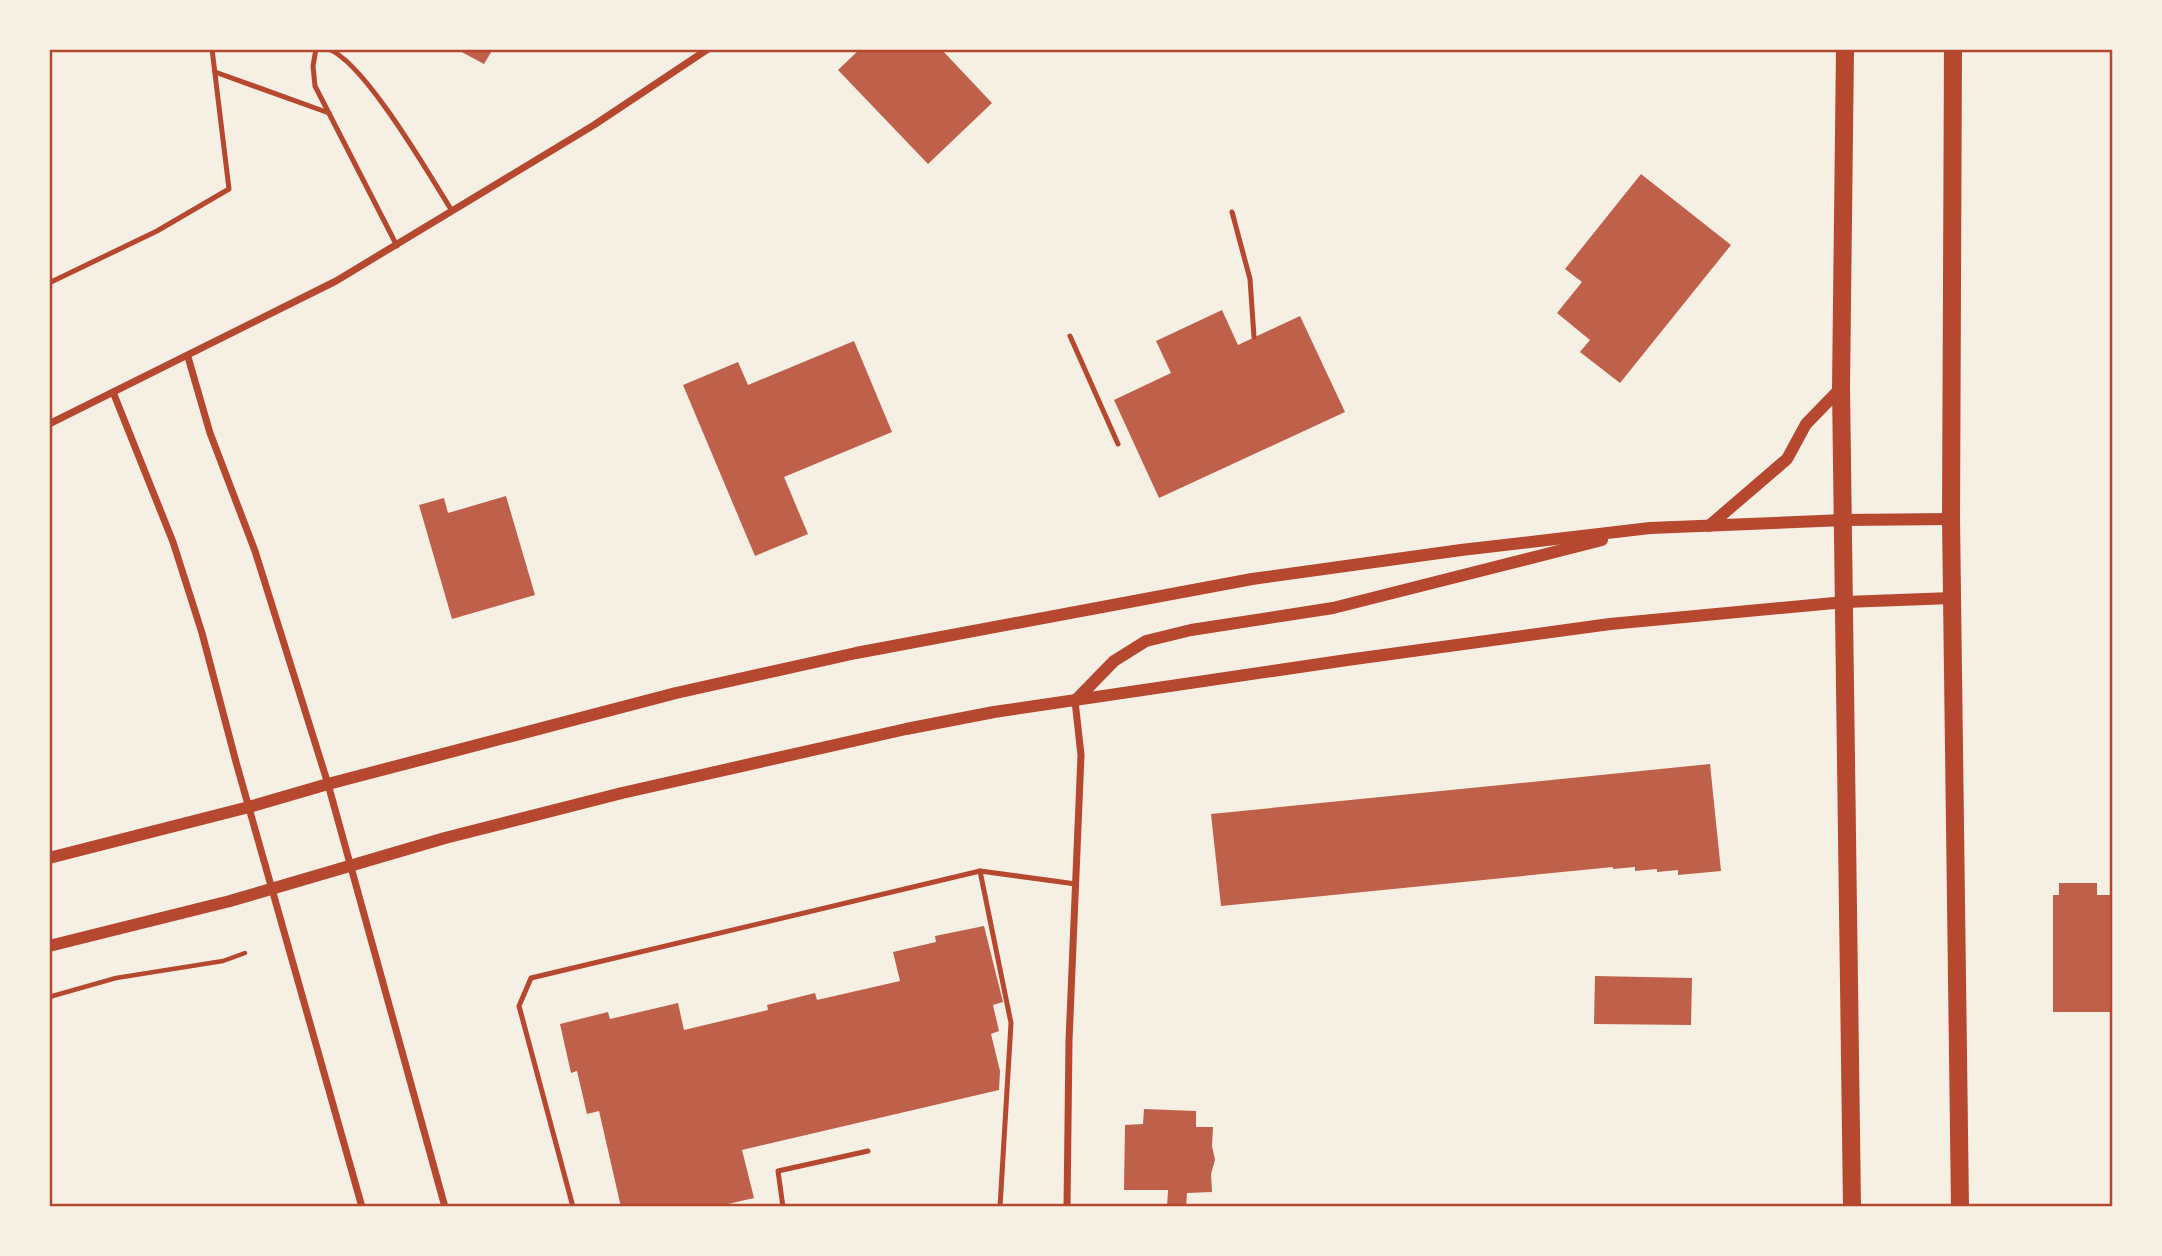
<svg xmlns="http://www.w3.org/2000/svg" width="2162" height="1256" font-family="'PT Sans',sans-serif">
	<style>
		.building { fill: #bf614a }
		.lines { fill: none; stroke-linecap: round; stroke-linejoin: round }
		.path { stroke: #b5482f; stroke-width: 4.5 }
		.service { stroke: #b5482f; stroke-width: 5 }
		.minor { stroke: #b5482f; stroke-width: 7 }
		.tertiary { stroke: #b5482f; stroke-width: 12 }
		.primary { stroke: #b5482f; stroke-width: 18 }
		.neatline { fill: none; stroke: #b5482f; stroke-width: 2.5 }
	</style>
	<rect width="100%" height="100%" fill="#f6efe4"/>
	<g class="building">
		<path d="M 456,49 L 493,49 L 484,64 Z"/>
		<path d="M 860,49 L 941,49 L 992,103 L 928,164 L 838,70 Z"/>
		<path d="M 1641,174 L 1731,245 L 1620,383 L 1580,352 L 1590,340 L 1557,313 L 1582,282 L 1565,269 Z"/>
		<path d="M 1222,310 L 1238,345 L 1300,316 L 1345,412 L 1159,498 L 1114,400 L 1171,373 L 1156,341 Z"/>
		<path d="M 854,341 L 892,432 L 784,477 L 808,534 L 755,556 L 683,385 L 738,362 L 748,385 Z"/>
		<path d="M 506,496 L 535,595 L 452,619 L 419,505 L 444,498 L 448,513 Z"/>
		<path d="M 1710,764 L 1721,871 L 1678,875 L 1678,870 L 1657,872 L 1657,869 L 1635,871 L 1635,867 L 1613,869 L 1613,867 L 1221,906 L 1211,814 Z"/>
		<path d="M 2059,883 L 2097,883 L 2097,895 L 2113,895 L 2113,1012 L 2053,1012 L 2053,895 L 2059,895 Z"/>
		<path d="M 984,926 L 1003,1002 L 993,1005 L 999,1031 L 991,1034 L 1000,1071 L 999,1090 L 742,1150 L 754,1198 L 715,1207 L 621,1207 L 599,1111 L 587,1114 L 577,1071 L 571,1073 L 560,1024 L 608,1012 L 610,1019 L 678,1003 L 684,1030 L 768,1010 L 767,1005 L 815,993 L 817,1000 L 900,981 L 893,952 L 936,942 L 935,936 Z"/>
		<path d="M 1595,976 L 1692,978 L 1691,1025 L 1594,1024 Z"/>
		<path d="M 1144,1109 L 1196,1111 L 1196,1127 L 1213,1127 L 1212,1146 L 1215,1160 L 1211,1174 L 1212,1192 L 1187,1193 L 1186,1207 L 1167,1207 L 1168,1190 L 1124,1190 L 1125,1125 L 1143,1124 Z"/>
	</g>
	<g class="lines">
		<path class="path" d="M 49,997 L 116,978 L 223,961 L 245,953"/>
		<g class="service">
			<path d="M 316,49 L 313,66 L 315,86 L 397,246"/>
			<path d="M 328,49 C 364,61 430,176 452,211"/>
			<path d="M 215,72 L 329,113"/>
			<path d="M 1232,212 L 1250,279 L 1254,337"/>
			<path d="M 49,283 L 157,231 L 229,189 L 212,49"/>
			<path d="M 1070,336 L 1118,444"/>
			<path d="M 980,871 L 1011,1023 L 1000,1207"/>
			<path d="M 573,1207 L 519,1006 L 531,978 L 980,871 L 1076,884"/>
			<path d="M 783,1207 L 778,1171 L 868,1151"/>
		</g>
		<g class="minor">
			<path d="M 188,357 L 210,433 L 255,551 L 328,784 L 445,1207"/>
			<path d="M 113,392 L 173,542 L 202,633 L 236,762 L 362,1207"/>
			<path d="M 49,424 L 336,281 L 594,125 L 708,49"/>
			<path d="M 1067,1207 L 1069,1041 L 1081,755 L 1075,701"/>
		</g>
		<g class="tertiary">
			<path d="M 1709,526 L 1787,459 L 1806,424 L 1841,388"/>
			<path d="M 1075,701 L 1114,661 L 1146,641 L 1191,630 L 1333,608 L 1602,540"/>
			<path d="M 49,858 L 249,807 L 328,784 L 676,693 L 856,653 L 1252,579 L 1461,550 L 1650,528 L 1844,520 L 1951,519"/>
			<path d="M 49,946 L 230,901 L 445,838 L 622,793 L 906,729 L 994,712 L 1347,660 L 1610,624 L 1845,602 L 1952,598"/>
		</g>
		<g class="primary">
			<path d="M 1845,49 L 1841,388 L 1852,1207"/>
			<path d="M 1953,49 L 1951,519 L 1960,1207"/>
		</g>
	</g>
	<rect width="2162" height="1256" fill="none" stroke="#f6efe4" stroke-width="102"/>
	<rect x="51" y="51" width="2060" height="1154" class="neatline"/>
</svg>
